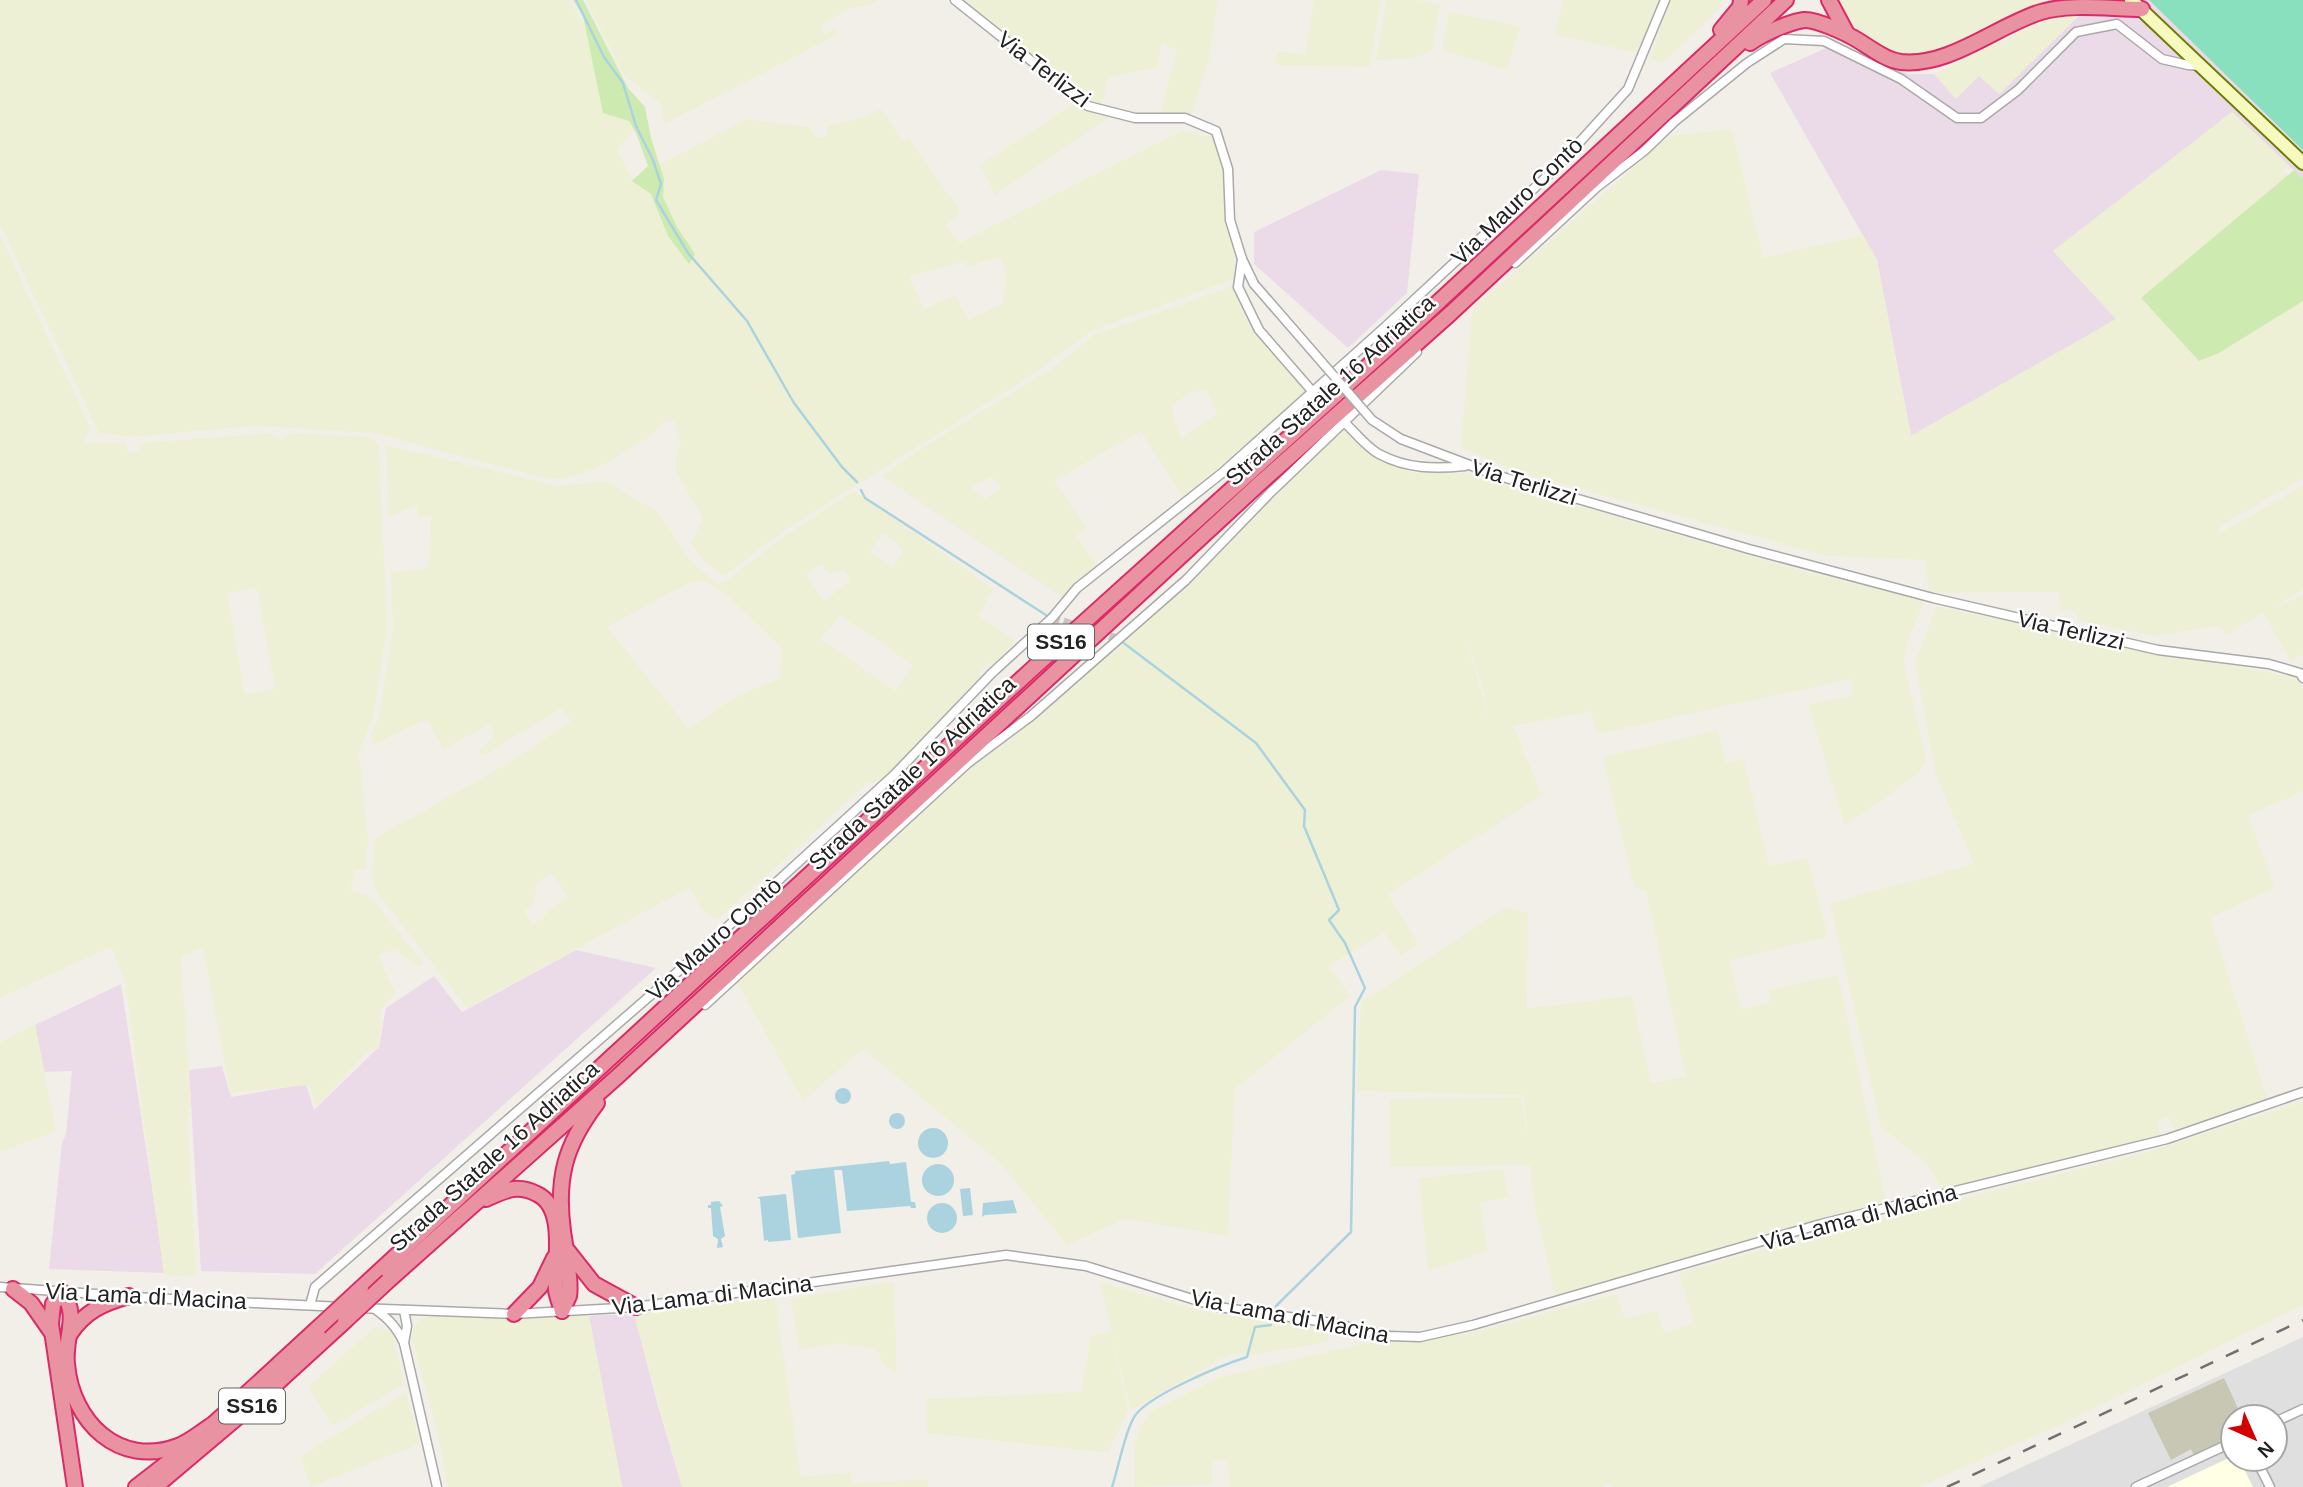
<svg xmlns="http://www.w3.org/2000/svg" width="2303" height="1487" font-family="Helvetica,sans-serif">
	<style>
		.residential { fill: #e0dfdf; fill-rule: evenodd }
		.industrial { fill: #ebdbe8 }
		.education { fill: #ffffe5 }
		.construction { fill: #c7c7b4 }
		.farmland { fill: #eef0d5; fill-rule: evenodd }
		.grass { fill: #cdebb0 }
		.pitch { fill: #88e0be }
		.water { fill: #aad3df }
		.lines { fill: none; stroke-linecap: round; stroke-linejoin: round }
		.stream { stroke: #aad3df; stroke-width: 2.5 }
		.street-tunnel { stroke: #c8c6c1; stroke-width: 8; stroke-dasharray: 8 4; stroke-linecap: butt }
		.street-casing { stroke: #a9a9a9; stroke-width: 11 }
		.secondary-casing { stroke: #707d05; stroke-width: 16 }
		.highway-casing { stroke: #dc2a67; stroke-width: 18 }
		.street { stroke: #fff; stroke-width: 8 }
		.secondary { stroke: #f7fabf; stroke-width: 12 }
		.highway { stroke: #e892a2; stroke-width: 14 }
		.rail { stroke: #707070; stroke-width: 2.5; stroke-dasharray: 14 14; stroke-linecap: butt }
		.street-bridge-casing { stroke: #a9a9a9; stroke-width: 11; stroke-linecap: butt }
		.highway-bridge-casing { stroke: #dc2a67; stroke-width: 18; stroke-linecap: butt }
		.street-bridge { stroke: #fff; stroke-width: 8 }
		.highway-bridge { stroke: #e892a2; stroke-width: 14 }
		.labels { text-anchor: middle; stroke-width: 5; stroke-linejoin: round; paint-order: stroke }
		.shield { fill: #fff; stroke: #646464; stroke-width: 2 }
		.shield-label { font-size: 21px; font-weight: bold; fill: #222 }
		.street-label { font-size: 23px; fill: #222; stroke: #fff }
	</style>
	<rect width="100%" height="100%" fill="#f2efe9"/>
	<path class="residential" d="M 2303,1337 L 2303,1487 L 1979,1487 ZM 2233,1417 L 2275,1417 L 2275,1459 L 2233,1459 Z"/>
	<g class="industrial">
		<path d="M 2095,0 L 2303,0 L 2303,179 L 2232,112 L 2054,251 L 2117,319 L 1911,436 L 1877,260 L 1770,73 L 1833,45 L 1909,74 L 1934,74 L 1956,98 L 1979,75 L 1999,94 Z"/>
		<path d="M 1381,170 L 1419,174 L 1407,293 L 1348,348 L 1254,264 L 1254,232 Z"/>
		<path d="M 576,950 L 656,968 L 315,1274 L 201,1271 L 189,1070 L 222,1066 L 231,1097 L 306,1084 L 314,1110 L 379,1047 L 386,1008 L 434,976 L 462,1012 Z"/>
		<path d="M 121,984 L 165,1273 L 49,1269 L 62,1143 L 66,1134 L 72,1071 L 44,1072 L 33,1026 Z"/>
		<path d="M 634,1314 L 658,1406 L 682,1487 L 622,1487 L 589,1316 Z"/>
	</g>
	<path class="education" d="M 2233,1456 L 2233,1459 L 2239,1459 L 2253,1487 L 2167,1487 Z"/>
	<path class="construction" d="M 2224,1378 L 2242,1417 L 2233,1417 L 2233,1437 L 2194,1455 L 2191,1449 L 2171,1460 L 2148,1413 Z"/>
	<g class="farmland">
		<path d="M 0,0 L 569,0 L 617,76 L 633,132 L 617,149 L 632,179 L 747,119 L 809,127 L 816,138 L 827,136 L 826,126 L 859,119 L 881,109 L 903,142 L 909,139 L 961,212 L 946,225 L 959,243 L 1182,131 L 1212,136 L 1221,160 L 1237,278 L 1091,331 L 1030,376 L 785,530 L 723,576 L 701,558 L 691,543 L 703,519 L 676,472 L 676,454 L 681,441 L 674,420 L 663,423 L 651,436 L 596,469 L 561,479 L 539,477 L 374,433 L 254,426 L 130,437 L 99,433 L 0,224 ZM 1000,257 L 1006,271 L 1003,303 L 969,320 L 955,295 L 924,309 L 909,276 L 963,262 L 967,267 Z"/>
		<path d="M 586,0 L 879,0 L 869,5 L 847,9 L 821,26 L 824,34 L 835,28 L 838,34 L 665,124 L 660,104 L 624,75 Z"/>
		<path d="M 967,0 L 1218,0 L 1209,59 L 1190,119 L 1160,113 L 1177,50 L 1162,43 L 1158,67 L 1109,77 L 1101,106 L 981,16 Z"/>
		<path d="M 1314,0 L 1381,0 L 1370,67 L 1275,65 L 1278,51 L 1305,55 Z"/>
		<path d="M 1386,0 L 1417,0 L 1440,5 L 1432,49 L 1416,58 L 1376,60 Z"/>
		<path d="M 1563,0 L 1662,0 L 1643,54 L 1555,35 Z"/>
		<path d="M 1670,0 L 1722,0 L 1719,9 L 1663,63 L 1650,60 Z"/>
		<path d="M 1834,0 L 2045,0 L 1943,50 L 1921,54 L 1897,54 L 1870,40 L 1846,21 Z"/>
		<path d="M 1449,12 L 1520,26 L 1507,70 L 1442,50 Z"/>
		<path d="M 2056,15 L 2078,16 L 1999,94 L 1979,76 L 1956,99 L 1934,74 Z"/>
		<path d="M 1080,100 L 1109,117 L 995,195 L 980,165 Z"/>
		<path d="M 2232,112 L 2288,165 L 2282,170 L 2287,176 L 2142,298 L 2219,353 L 2303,301 L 2303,478 L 2221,525 L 2217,535 L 2303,486 L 2303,589 L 2271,609 L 2303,595 L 2303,654 L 2291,661 L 2263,613 L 2226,635 L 2219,626 L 2153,636 L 2078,620 L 2076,611 L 2061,610 L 2058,592 L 1929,593 L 1925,560 L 1828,556 L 1525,474 L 1461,448 L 1472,309 L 1669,136 L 1732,129 L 1763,258 L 1863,235 L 1877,260 L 1911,436 L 2116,319 L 2053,251 Z"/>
		<path d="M 0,235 L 91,429 L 83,443 L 126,443 L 128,452 L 138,453 L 142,443 L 272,433 L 274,439 L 284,440 L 291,433 L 368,437 L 376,440 L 379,446 L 387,628 L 374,714 L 359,752 L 368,838 L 366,869 L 355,871 L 350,890 L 370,896 L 423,963 L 419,967 L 394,950 L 378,955 L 395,993 L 381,1011 L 379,1049 L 369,1050 L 316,1107 L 309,1085 L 230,1093 L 203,948 L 181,956 L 191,1104 L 188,1117 L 196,1277 L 164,1275 L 125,981 L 111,947 L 0,998 ZM 257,588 L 275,689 L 245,694 L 227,593 Z"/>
		<path d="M 1233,286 L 1258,331 L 1305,388 L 1305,393 L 1183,497 L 1141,431 L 1054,481 L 1087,528 L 1076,536 L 1099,568 L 1065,599 L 882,476 L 922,448 L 1056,366 L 1094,335 ZM 1207,391 L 1217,414 L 1181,439 L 1171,406 L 1192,392 ZM 992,477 L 1001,487 L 986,500 L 971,487 Z"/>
		<path d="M 1344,429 L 1373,457 L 1412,473 L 1465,473 L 1791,568 L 1924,601 L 1908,640 L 1904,662 L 1926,759 L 1919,773 L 1845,826 L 1808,705 L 1853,695 L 1851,679 L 1597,734 L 1591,711 L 1513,726 L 1542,795 L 1388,894 L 1419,945 L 1400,956 L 1384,932 L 1329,966 L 1350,996 L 1235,1089 L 1228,1236 L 1126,1219 L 1067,1245 L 1001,1164 L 863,1049 L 803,1101 L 737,982 L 973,766 L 1018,731 L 1130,638 ZM 1465,635 L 1483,687 L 1489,719 Z"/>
		<path d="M 386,445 L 558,486 L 605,481 L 658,512 L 692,563 L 718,584 L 728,580 L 787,534 L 854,491 L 993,588 L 979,616 L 1014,640 L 995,665 L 989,663 L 979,674 L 983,677 L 887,777 L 874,783 L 868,782 L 794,851 L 717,920 L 704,912 L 689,888 L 467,1008 L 378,894 L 371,879 L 375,838 L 500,768 L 571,721 L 562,708 L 482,756 L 479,751 L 493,738 L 492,723 L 443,750 L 427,719 L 373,745 L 371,736 L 379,716 L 393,628 L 391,572 L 428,568 L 431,538 L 431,516 L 420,518 L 416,505 L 389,518 ZM 882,533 L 898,543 L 903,553 L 892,567 L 870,552 ZM 822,564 L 829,574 L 844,570 L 850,581 L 824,601 L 806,574 ZM 703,580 L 726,594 L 782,649 L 779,678 L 732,699 L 689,729 L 607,627 L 685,585 ZM 840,615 L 913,665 L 896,691 L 820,639 ZM 552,873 L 568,898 L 551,908 L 541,920 L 532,924 L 524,911 L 535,903 L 536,884 Z"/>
		<path d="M 1936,607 L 2296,678 L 2303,688 L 2303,791 L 2248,816 L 2275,888 L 2210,918 L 2267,1098 L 2174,1130 L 2169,1117 L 2157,1122 L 2161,1135 L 1943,1190 L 1926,1163 L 1881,1127 L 1830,903 L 1974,864 L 1935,773 L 1915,662 Z"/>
		<path d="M 1718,730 L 1726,763 L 1744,759 L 1769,866 L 1808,858 L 1828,937 L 1730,960 L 1741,1010 L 1771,1001 L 1768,990 L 1838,975 L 1886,1201 L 1555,1296 L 1532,1192 L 1530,1165 L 1390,1167 L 1390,1099 L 1521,1097 L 1527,1135 L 1524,1095 L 1356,1091 L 1361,1002 L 1505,908 L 1528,912 L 1527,1008 L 1632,996 L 1651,1083 L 1686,1077 L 1646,891 L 1634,887 L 1603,757 Z"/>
		<path d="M 35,1024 L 56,1131 L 0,1152 L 0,1043 Z"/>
		<path d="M 2303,1101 L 2303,1305 L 2064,1423 L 1919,1487 L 1612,1487 L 1609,1483 L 1601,1487 L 1230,1487 L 1227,1458 L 1212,1461 L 1212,1485 L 1135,1487 L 1135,1443 L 1141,1424 L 1152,1411 L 1220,1377 L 1366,1343 L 1468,1334 L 1617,1294 L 1625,1319 L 1657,1311 L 1664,1333 L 1694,1323 L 1679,1273 L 1885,1217 L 2142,1154 Z"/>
		<path d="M 1503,1169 L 1509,1197 L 1480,1203 L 1488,1251 L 1428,1271 L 1419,1178 Z"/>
		<path d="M 894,1281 L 897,1374 L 883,1364 L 877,1349 L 838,1343 L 799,1350 L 791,1299 Z"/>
		<path d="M 1100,1282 L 1208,1313 L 1331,1328 L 1327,1342 L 1252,1355 L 1230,1354 L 1131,1410 L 1112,1335 L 1128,1410 L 1108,1453 L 927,1433 L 926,1399 L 1081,1392 L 1091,1336 L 1111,1331 Z"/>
		<path d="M 775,1296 L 801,1477 L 851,1472 L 852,1483 L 928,1479 L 928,1487 L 682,1487 L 634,1314 Z"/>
		<path d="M 430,1315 L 589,1316 L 622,1487 L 448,1487 L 435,1423 L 412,1339 L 413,1331 L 418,1322 Z"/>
		<path d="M 375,1327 L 392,1332 L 404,1384 L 332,1426 L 308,1387 Z"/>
		<path d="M 406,1392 L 420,1444 L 310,1487 L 301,1456 Z"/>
	</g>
	<g class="grass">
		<path d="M 573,0 L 583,0 L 628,88 L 645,107 L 651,138 L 664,179 L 663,197 L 677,227 L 695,254 L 689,264 L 668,236 L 651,194 L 632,181 L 648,166 L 636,133 L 629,121 L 603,113 L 583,16 Z"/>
		<path d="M 2294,170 L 2303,178 L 2303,301 L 2219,353 L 2199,361 L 2141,298 Z"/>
	</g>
	<path class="pitch" d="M 2149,0 L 2303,0 L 2303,150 Z"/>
	<g class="water">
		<circle cx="843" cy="1096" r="8"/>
		<circle cx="897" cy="1121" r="8"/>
		<circle cx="933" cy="1143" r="15"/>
		<path d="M 889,1161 L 890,1164 L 906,1162 L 911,1202 L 915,1202 L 916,1208 L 911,1208 L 910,1206 L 847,1211 L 842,1170 L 834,1170 L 841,1233 L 798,1238 L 791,1175 L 795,1174 L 795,1171 Z"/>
		<circle cx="938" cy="1180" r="16"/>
		<path d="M 970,1188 L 973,1215 L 963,1216 L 960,1189 Z"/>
		<path d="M 786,1194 L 791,1240 L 768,1242 L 768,1240 L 764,1241 L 760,1199 L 757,1197 Z"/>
		<path d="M 1013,1200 L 1017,1213 L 985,1215 L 982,1217 L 983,1203 Z"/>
		<path d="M 719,1201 L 723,1206 L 720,1207 L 725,1236 L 721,1239 L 723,1247 L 717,1248 L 718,1239 L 713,1236 L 711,1208 L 708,1208 L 708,1205 L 711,1205 L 711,1202 Z"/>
		<circle cx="942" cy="1218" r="15"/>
	</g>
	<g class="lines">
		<g class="stream">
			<path d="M 576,0 L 604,57 L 623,83 L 636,126 L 653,160 L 661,184 L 656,200 L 688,253 L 747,321 L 794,403 L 842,467 L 857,482"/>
			<path d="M 861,490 L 865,498 L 1049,617"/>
			<path d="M 1121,641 L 1256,743 L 1305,810 L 1304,826 L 1339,910 L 1329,920 L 1345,943 L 1365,988 L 1355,1007 L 1351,1232 L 1276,1306 L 1275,1312"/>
			<path d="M 1112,1487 C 1119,1466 1123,1439 1133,1419 C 1143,1397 1222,1365 1247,1357 L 1255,1327 L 1271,1325"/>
		</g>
		<path class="street-tunnel" d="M 1052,618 L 1119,639"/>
		<g class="street-casing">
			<g id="street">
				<path d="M 955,0 L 1088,106 L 1135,118 L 1185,118 L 1216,131 L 1228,169 L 1230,220 L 1242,259 L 1254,284"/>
				<path d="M 1242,259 L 1238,287 L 1259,330 L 1312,391"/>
				<path d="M 1515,263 L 1597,187 L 1644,151 L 1674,122 L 1747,63 L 1784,39 L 1824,41 L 1901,79 L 1957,118 L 1981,118 L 2018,90 L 2076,32 L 2117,24 L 2162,59 L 2188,65 L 2199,66"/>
				<path d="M 1343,421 C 1354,431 1366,447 1379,454 C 1407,469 1435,469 1465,466"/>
				<path d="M 1401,439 L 1496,475 L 1749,549 L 1933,598 L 2158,650 L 2269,664 L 2300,673 L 2303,678"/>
				<path d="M 705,1005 L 968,763 L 1031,716 L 1186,580 L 1271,492 L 1417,352"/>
				<path d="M 0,1287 L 150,1298 L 342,1307"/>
				<path d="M 310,1305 L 315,1287 L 690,961 L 894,775 L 992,673 L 1052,618 L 1077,588 L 1222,473 L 1386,326 L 1556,168 L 1628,89 L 1665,0"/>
				<path d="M 358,1308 L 514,1314 L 636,1307 L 1006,1255 L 1086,1266 L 1218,1307 L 1332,1323 L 1389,1336 L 1420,1337 L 1473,1325 L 1821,1224 L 2167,1139 L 2303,1092"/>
				<path d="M 375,1309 C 389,1319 397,1328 404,1343 L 437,1487"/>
				<path d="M 404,1310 L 407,1326 L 404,1343"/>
				<path d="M 2275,1422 L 2303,1409"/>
				<path d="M 2256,1459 L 2270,1487"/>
				<path d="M 2136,1487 L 2233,1442"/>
			</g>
		</g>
		<g class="secondary-casing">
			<path id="secondary" d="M 2131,0 L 2303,163"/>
		</g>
		<g class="highway-casing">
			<g id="highway">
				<path d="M 1829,0 L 1846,32"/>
				<path d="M 1721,30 L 1740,7 L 1741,0"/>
				<path d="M 1750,43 C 1763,34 1789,22 1804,20 C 1816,19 1848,34 1859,41 C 1872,49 1886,60 1901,62 C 1950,67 1996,26 2041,12 C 2070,3 2111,9 2142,9"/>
				<path d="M 486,1199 C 506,1190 517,1184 537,1194 C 567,1208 554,1263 556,1290 C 557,1297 560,1304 562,1311"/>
				<path d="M 568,1251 L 594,1284 L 636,1307"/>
				<path d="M 388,1281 L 618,1076 L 1259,484 L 1451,313 L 1786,0"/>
				<path d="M 361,1288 L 1030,671 L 1419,320 L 1764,0"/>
				<path d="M 13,1289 L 31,1303 L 52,1333"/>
				<path d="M 562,1311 C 564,1306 567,1301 569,1296 C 572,1283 565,1245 563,1231 C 556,1178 565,1145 597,1103"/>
				<path d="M 514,1314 L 540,1287 L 554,1258"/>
				<path d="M 70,1334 C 85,1311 104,1303 129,1296"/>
				<path d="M 209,1428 L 319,1327"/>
				<path d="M 75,1487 L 51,1324 L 53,1304 L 62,1292 C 80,1315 64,1338 67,1364 C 72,1422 119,1468 178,1446 C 191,1441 203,1430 215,1423"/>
				<path d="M 136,1487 L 189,1446"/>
				<path d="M 155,1487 L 264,1395 L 345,1321"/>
			</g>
		</g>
		<use href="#street" class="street"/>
		<use href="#secondary" class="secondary"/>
		<use href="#highway" class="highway"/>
		<path class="rail" d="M 1947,1487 L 2303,1320"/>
		<g class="street-bridge-casing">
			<path id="street-bridge" d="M 1254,284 L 1372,420 L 1401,439"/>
		</g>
		<g class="highway-bridge-casing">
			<g id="highway-bridge">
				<path d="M 345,1321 L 388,1281"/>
				<path d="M 319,1327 L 361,1288"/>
			</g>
		</g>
		<use href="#street-bridge" class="street-bridge"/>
		<use href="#highway-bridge" class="highway-bridge"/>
	</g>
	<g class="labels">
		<g class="shield">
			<rect x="1028" y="624.5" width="66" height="35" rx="5"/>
			<rect x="219" y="1388.5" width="66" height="35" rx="5"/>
		</g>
		<g class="shield-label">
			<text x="1061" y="649">SS16</text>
			<text x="252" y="1413">SS16</text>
		</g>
		<g class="street-label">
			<text transform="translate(1044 69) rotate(37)" y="8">Via Terlizzi</text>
			<text transform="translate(1517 201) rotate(-44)" y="8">Via Mauro Contò</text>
			<text transform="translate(1330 390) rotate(-42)" y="8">Strada Statale 16 Adriatica</text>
			<text transform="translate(1524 482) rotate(17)" y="8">Via Terlizzi</text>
			<text transform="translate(2071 630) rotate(13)" y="8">Via Terlizzi</text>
			<text transform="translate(912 773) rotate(-43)" y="8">Strada Statale 16 Adriatica</text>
			<text transform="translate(714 939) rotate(-42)" y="8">Via Mauro Contò</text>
			<text transform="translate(494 1156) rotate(-42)" y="8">Strada Statale 16 Adriatica</text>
			<text transform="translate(1859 1217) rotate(-15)" y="8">Via Lama di Macina</text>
			<text transform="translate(712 1295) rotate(-7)" y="8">Via Lama di Macina</text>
			<text transform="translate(146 1296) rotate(3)" y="8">Via Lama di Macina</text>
			<text transform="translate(1290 1316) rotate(11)" y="8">Via Lama di Macina</text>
		</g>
	</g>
	<g transform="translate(2254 1438) rotate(135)"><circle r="33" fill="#ffffff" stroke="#a7a7a7" stroke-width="2"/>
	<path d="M0-5L12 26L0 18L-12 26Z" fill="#d40000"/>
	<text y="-10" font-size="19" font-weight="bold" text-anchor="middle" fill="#222222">N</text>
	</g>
</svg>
